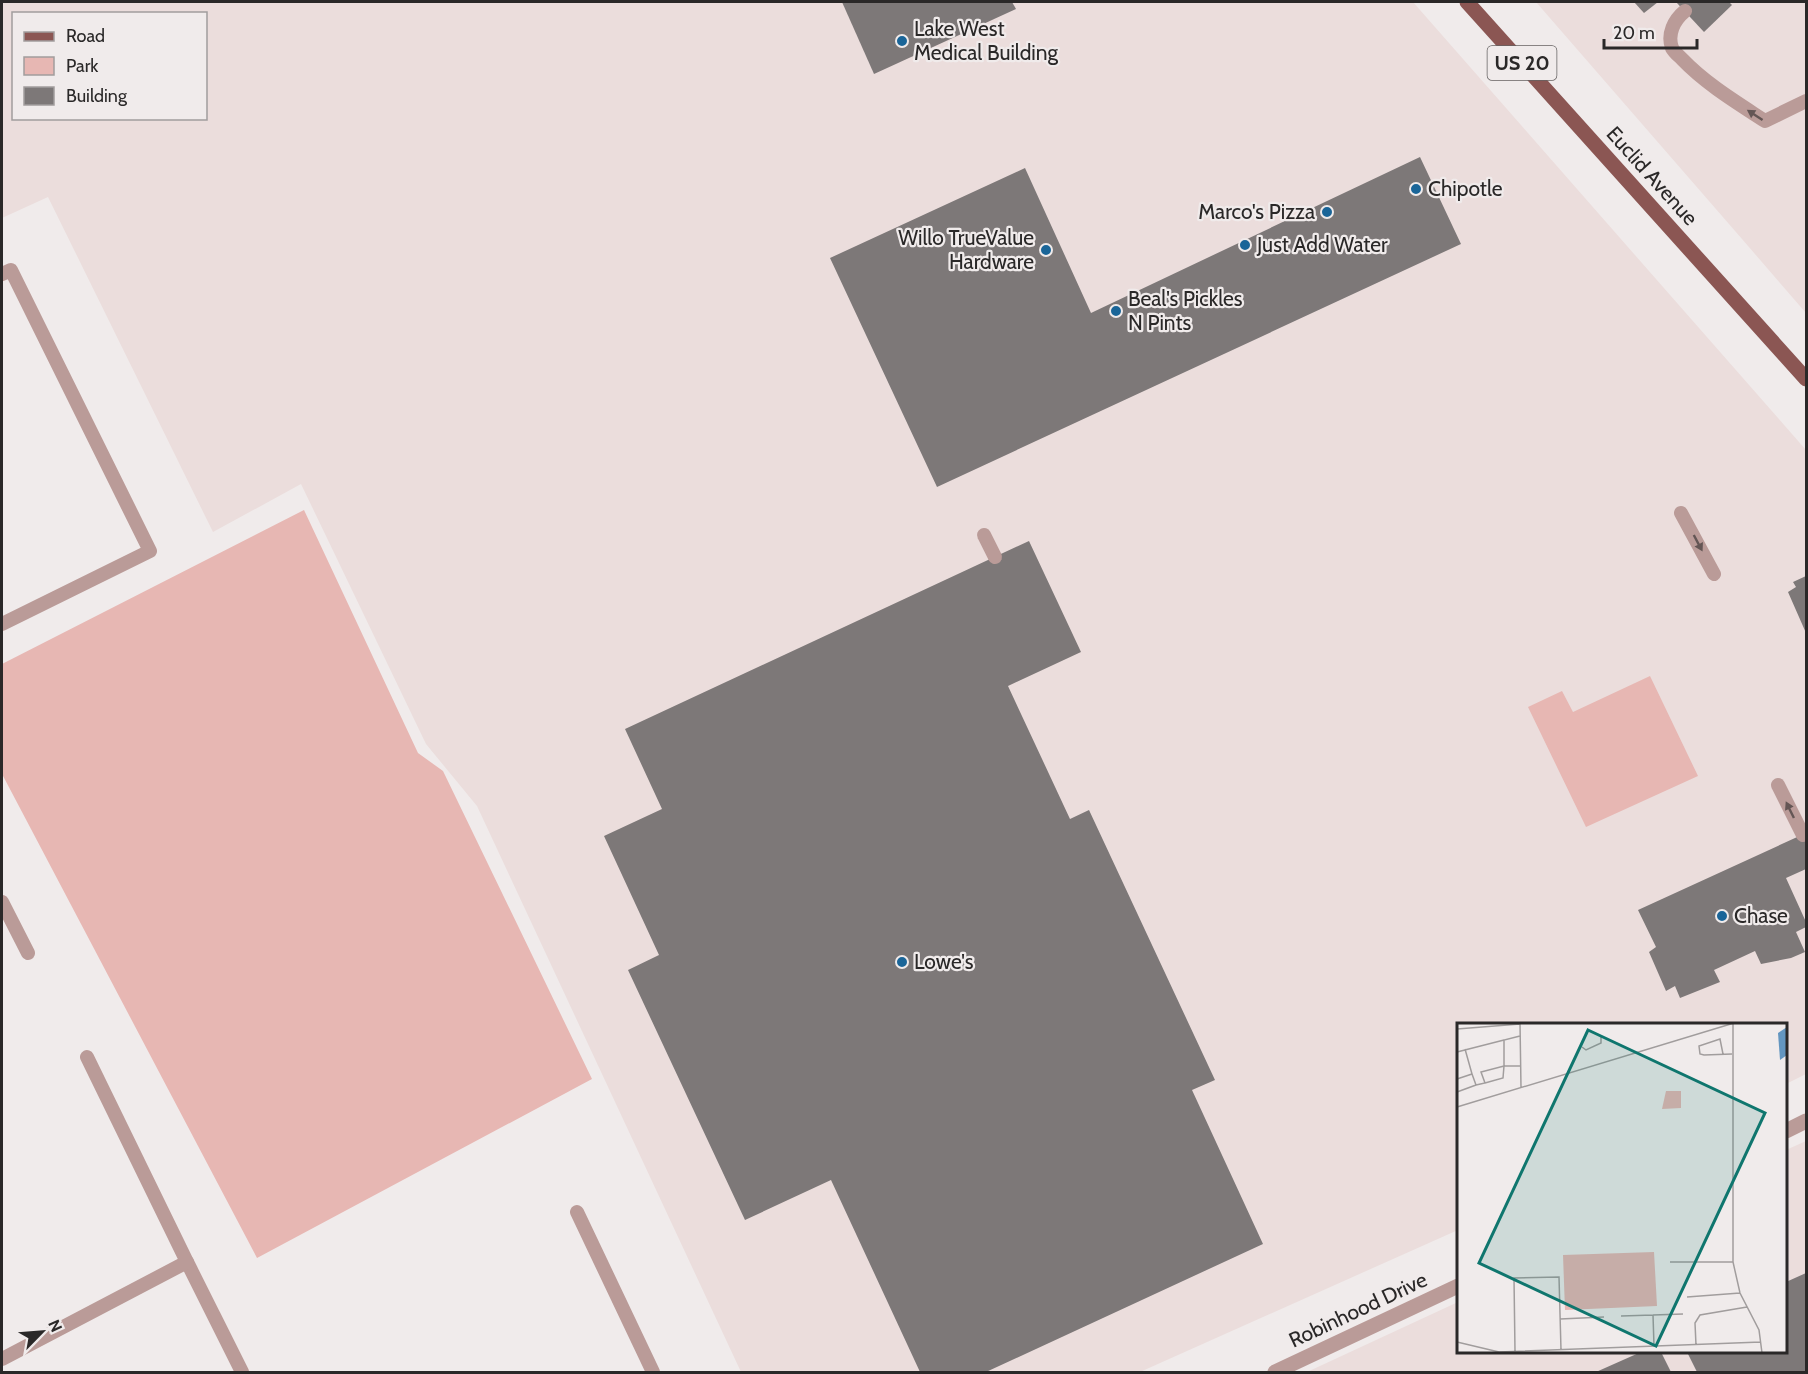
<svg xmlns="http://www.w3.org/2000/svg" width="1808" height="1374" font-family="Cabin,sans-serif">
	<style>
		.built { fill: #ebdddc; fill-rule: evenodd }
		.green { fill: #e7b7b3 }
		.building { fill: #7d7878 }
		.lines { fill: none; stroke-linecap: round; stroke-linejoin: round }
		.service { stroke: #ba9b98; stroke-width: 14 }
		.tertiary { stroke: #ba9b98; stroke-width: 15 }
		.primary { stroke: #8b5653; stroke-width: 15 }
		.oneway { fill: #645655 }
		.poi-dot { fill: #1a6598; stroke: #f0ebeb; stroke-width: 2 }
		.labels { text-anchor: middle; stroke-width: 4.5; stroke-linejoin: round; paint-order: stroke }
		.shield { fill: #f0ebeb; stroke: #656262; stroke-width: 1.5 }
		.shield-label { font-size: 20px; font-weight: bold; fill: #2a2828 }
		.poi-label { font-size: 21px; fill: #2a2828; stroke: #f0ebeb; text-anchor: start }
		.street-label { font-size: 21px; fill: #2a2828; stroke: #f0ebeb }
		.inset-road { fill: none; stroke: #a19d9d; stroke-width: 1.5 }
		.view { fill: #0f766e; fill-opacity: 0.15; stroke: #0f766e; stroke-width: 3 }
		.inset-edge { fill: none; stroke: #2a2828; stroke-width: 3 }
	</style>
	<rect width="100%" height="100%" fill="#f0ebeb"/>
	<g class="built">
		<path d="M 2,2 L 1413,2 L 1806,450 L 1806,1074 L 1786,1084 L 1786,1024 L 1458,1024 L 1458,1230 L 1140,1372 L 741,1372 L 477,806 L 426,744 L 301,484 L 213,532 L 48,197 L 2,218 ZM 14,14 L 206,14 L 206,118 L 14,118 Z"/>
		<path d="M 1536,2 L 1806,2 L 1806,313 L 1742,239 Z"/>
		<path d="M 1806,1141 L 1806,1372 L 1307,1372 L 1458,1302 L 1458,1352 L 1786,1352 L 1786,1150 Z"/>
	</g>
	<g class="green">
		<path d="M 304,510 L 418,753 L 443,771 L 592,1079 L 257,1258 L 2,774 L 2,664 Z"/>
		<path d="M 1650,676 L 1698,776 L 1586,827 L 1528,707 L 1562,691 L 1573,712 Z"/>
	</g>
	<g class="building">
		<path d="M 842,2 L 1012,2 L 1016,9 L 874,74 Z"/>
		<path d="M 1634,2 L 1658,2 L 1644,13 Z"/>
		<path d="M 1676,2 L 1729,2 L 1732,5 L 1704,32 Z"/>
		<path d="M 1420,157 L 1461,244 L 937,487 L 830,258 L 1025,168 L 1091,313 Z"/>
		<path d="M 1029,541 L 1081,652 L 1008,686 L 1070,819 L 1089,810 L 1215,1080 L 1192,1090 L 1263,1244 L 986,1372 L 920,1372 L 831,1180 L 745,1220 L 628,970 L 659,955 L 604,836 L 662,809 L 625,729 Z"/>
		<path d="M 1806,576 L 1806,633 L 1788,592 L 1796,587 L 1793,582 Z"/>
		<path d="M 1806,833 L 1806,869 L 1786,878 L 1806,922 L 1806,927 L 1796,932 L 1805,952 L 1791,958 L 1761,964 L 1755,951 L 1714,970 L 1720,982 L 1680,998 L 1675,986 L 1666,991 L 1649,952 L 1656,947 L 1638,910 Z"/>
		<path d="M 1806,1273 L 1806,1372 L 1697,1372 L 1687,1352 L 1786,1352 L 1786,1282 Z"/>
		<path d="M 1641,1352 L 1661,1352 L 1671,1372 L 1596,1372 Z"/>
	</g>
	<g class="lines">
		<g class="service">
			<path d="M 1685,11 C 1674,20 1667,34 1672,48 C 1674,52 1679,56 1682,59 C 1706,84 1736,102 1765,121 L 1806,101"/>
			<path d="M 2,274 L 11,270 L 150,551 L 2,624"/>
			<path d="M 1681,513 L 1714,574"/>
			<path d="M 984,535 L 995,557"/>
			<path d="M 1778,785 L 1803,835"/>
			<path d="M 2,902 L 28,953"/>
			<path d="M 577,1212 L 653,1372"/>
			<path d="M 187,1262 L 242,1372"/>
			<path d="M 2,1359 L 187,1262 L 87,1057"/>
		</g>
		<g class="tertiary">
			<path d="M 1786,1131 L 1806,1121"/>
			<path d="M 1275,1372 L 1458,1286"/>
		</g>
		<path class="primary" d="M 1467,2 L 1806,379"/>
	</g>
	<defs><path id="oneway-solid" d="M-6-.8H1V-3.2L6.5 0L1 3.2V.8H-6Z" transform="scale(1.5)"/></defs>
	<g class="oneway">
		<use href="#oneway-solid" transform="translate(1755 115) rotate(-147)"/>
		<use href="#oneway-solid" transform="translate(1698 543) rotate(62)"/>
		<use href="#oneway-solid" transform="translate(1790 810) rotate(-116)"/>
	</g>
	<g class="poi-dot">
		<circle cx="902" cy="41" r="6"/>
		<circle cx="1416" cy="189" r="6"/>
		<circle cx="1327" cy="212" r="6"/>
		<circle cx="1245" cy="245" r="6"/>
		<circle cx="1046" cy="250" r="6"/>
		<circle cx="1116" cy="311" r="6"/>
		<circle cx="1722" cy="916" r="6"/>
		<circle cx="902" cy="962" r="6"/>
	</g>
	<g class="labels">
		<rect class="shield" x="1487.5" y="46" width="69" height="34" rx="4.5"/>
		<g class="shield-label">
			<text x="1522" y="70">US 20</text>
		</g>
		<g class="poi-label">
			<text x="914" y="36">Lake West<tspan x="914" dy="24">Medical Building</tspan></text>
			<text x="1428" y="196">Chipotle</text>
			<text x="1315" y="219" text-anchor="end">Marco's Pizza</text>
			<text x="1034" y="245" text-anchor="end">Willo TrueValue<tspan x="1034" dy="24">Hardware</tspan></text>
			<text x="1257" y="252">Just Add Water</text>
			<text x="1128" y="306">Beal's Pickles<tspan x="1128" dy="24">N Pints</tspan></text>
			<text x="1734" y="923">Chase</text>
			<text x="914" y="969">Lowe's</text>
		</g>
		<g class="street-label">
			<text transform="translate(1652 176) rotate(48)" y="7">Euclid Avenue</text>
			<text transform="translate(1358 1310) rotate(-25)" y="7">Robinhood Drive</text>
		</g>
	</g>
	<g transform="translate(1457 1023)">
		<rect width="330" height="330" fill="#f0ebeb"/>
		<path d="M 209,68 L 224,68 L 224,85 L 205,86 ZM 197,229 L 200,283 L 108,287 L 106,232 Z" fill="#e7b7b3"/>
		<path d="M 330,4 L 330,32 L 323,37 L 321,10 Z" fill="#6396c0"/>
		<path class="inset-road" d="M 63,0 L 64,65M 276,0 L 276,239 L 283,270 L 302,307 L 305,330M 0,6 L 63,1M 63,13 L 47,17 L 47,43 L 63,43M 125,24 L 129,27 L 144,20 L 144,12M 8,26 L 15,51M 0,29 L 47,17M 266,31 L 263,16 L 242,23 L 243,31 L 247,32 L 275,31M 0,56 L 15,51 L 19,62 L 0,69M 19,62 L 28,60 L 24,49 L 47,43 L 46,55 L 28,60M 0,84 L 277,0M 213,239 L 276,239M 230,274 L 283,270M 196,292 L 226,291M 164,293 L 196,292 L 197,323M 103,296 L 147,294M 0,319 L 42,329 L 304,319M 239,322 L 238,300 L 243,292 L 290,284M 58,328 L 57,255 L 102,254 L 104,327"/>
		<path class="view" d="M 131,7 L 308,90 L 199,323 L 22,240 Z"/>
		<rect width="330" height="330" class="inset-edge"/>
	</g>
	<rect width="1808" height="1374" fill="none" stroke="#2a2828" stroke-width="6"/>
	<rect x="12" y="12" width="195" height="108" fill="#f0ebeb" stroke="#a19d9d" stroke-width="1.5"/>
	<rect x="24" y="32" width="30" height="9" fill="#8b5653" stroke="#a19d9d" stroke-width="1.5"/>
	<text x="66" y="42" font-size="18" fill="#2a2828">Road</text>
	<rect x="24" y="57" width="30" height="18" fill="#e7b7b3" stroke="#a19d9d" stroke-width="1.5"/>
	<text x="66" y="72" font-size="18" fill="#2a2828">Park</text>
	<rect x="24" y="87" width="30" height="18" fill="#7d7878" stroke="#a19d9d" stroke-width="1.5"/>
	<text x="66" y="102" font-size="18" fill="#2a2828">Building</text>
	<g transform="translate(42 1332) rotate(65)" stroke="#f0ebeb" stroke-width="4.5" paint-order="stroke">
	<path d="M0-4.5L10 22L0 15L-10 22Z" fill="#2a2828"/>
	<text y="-9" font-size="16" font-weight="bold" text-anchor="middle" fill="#2a2828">N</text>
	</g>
	<path d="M1604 39v9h93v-9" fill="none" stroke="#2a2828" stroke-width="3"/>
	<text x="1613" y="39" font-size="18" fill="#2a2828" stroke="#f0ebeb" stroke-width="4.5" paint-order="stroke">20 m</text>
</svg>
